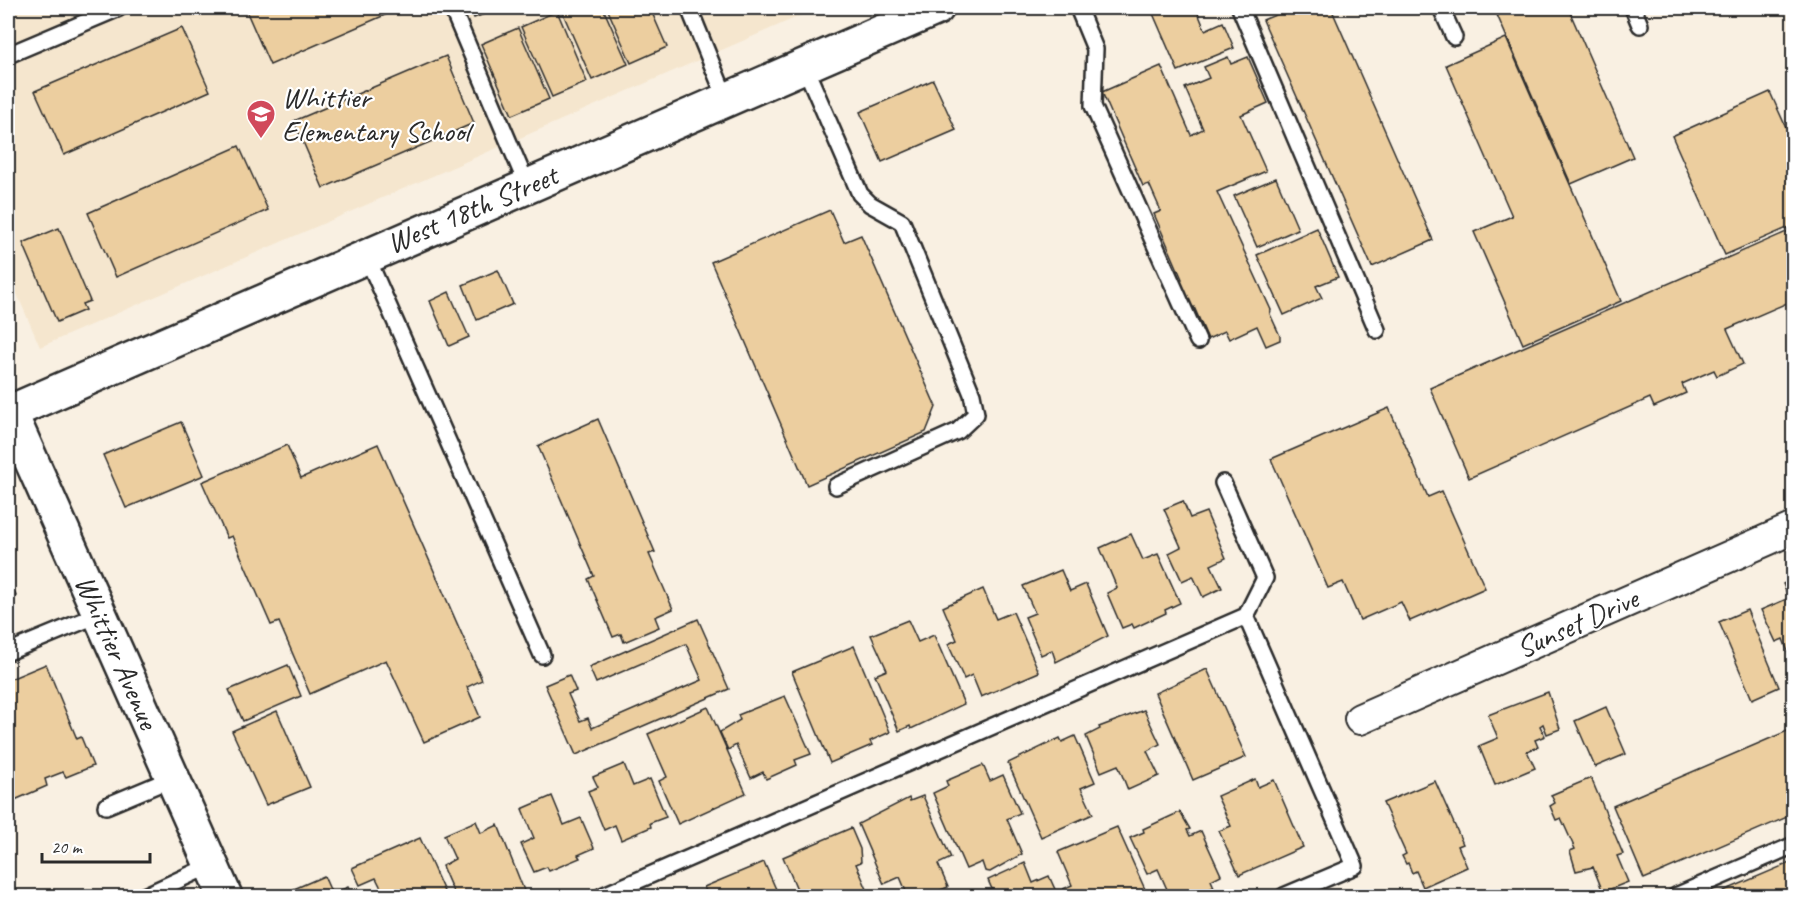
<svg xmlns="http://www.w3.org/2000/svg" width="1801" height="904" font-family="Caveat,sans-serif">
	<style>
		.built { fill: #f5e6ce }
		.building { fill: #ecce9f; stroke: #2b2b2b; stroke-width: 1.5 }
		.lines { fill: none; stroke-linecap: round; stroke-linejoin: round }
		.service-casing { stroke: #2b2b2b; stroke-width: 20 }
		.minor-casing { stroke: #2b2b2b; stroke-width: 34 }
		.tertiary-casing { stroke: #2b2b2b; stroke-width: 38 }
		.service { stroke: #fff; stroke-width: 15 }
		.minor { stroke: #fff; stroke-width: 30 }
		.tertiary { stroke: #fff; stroke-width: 33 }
		.labels { text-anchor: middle; stroke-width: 4.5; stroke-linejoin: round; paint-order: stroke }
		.poi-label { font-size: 30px; fill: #2b2b2b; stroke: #fff; text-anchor: start }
		.street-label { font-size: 30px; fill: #2b2b2b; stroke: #fff }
	</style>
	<rect width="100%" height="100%" fill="#f9f0e2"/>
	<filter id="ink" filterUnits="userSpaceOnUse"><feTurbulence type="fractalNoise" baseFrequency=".0167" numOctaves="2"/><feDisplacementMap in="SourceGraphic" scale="12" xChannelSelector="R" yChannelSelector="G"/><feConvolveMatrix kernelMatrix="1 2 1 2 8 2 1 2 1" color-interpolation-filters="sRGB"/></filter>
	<g filter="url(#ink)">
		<path class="built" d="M 8,8 L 818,8 L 40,347 L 8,273 Z"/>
		<g class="building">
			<path d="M 245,8 L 401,8 L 270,65 Z"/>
			<path d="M 470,8 L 500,8 L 474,18 Z"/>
			<path d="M 565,8 L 603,8 L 628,64 L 592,80 L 561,9 Z"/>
			<path d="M 607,8 L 650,8 L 667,47 L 631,63 Z"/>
			<path d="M 1154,8 L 1196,8 L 1205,30 L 1223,22 L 1234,48 L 1178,71 L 1151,9 Z"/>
			<path d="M 1292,8 L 1331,8 L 1433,240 L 1372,267 L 1263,20 Z"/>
			<path d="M 1494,8 L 1568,8 L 1633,157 L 1571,184 Z"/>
			<path d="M 557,11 L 587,82 L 552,97 L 521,27 Z"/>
			<path d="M 182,28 L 210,91 L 64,155 L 35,91 Z"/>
			<path d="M 518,28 L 549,99 L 512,115 L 481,44 Z"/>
			<path d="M 1506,38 L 1621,301 L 1523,344 L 1474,232 L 1512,216 L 1446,65 Z"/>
			<path d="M 446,56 L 474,123 L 323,188 L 294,121 Z"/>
			<path d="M 1228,57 L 1231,64 L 1248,57 L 1268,103 L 1241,115 L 1266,171 L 1217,192 L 1271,310 L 1270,314 L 1280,336 L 1280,340 L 1266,346 L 1257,326 L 1229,339 L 1225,331 L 1208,339 L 1194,307 L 1187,310 L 1175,282 L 1182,279 L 1154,214 L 1161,211 L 1149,184 L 1143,186 L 1102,92 L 1161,66 L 1191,135 L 1203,129 L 1185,88 L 1209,78 L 1204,67 Z"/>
			<path d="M 933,80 L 956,130 L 882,162 L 860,112 Z"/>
			<path d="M 1770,92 L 1794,145 L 1794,225 L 1725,255 L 1672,136 Z"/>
			<path d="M 239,146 L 268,210 L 116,277 L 88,213 Z"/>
			<path d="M 1276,178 L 1298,229 L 1257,247 L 1234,196 Z"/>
			<path d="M 830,210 L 844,242 L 861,235 L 936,407 L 926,432 L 807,485 L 711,262 Z"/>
			<path d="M 59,228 L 90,301 L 82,304 L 85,310 L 57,322 L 23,243 Z"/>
			<path d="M 1317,228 L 1338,277 L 1316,286 L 1322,298 L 1284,315 L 1257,255 Z"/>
			<path d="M 1791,230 L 1794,236 L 1794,300 L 1727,329 L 1743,364 L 1717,376 L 1714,370 L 1682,384 L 1686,393 L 1654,407 L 1650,398 L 1469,478 L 1430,388 Z"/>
			<path d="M 498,270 L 513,304 L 477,320 L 463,285 Z"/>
			<path d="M 449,292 L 469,337 L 449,346 L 430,301 Z"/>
			<path d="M 1389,408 L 1428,497 L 1442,491 L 1485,588 L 1410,621 L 1401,602 L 1360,620 L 1343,582 L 1328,588 L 1271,459 Z"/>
			<path d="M 598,419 L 655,552 L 649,554 L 673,609 L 655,617 L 659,627 L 624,642 L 621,634 L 613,637 L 588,579 L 594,576 L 538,446 Z"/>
			<path d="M 181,422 L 204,475 L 126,508 L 103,455 Z"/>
			<path d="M 378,444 L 482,680 L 467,687 L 480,717 L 424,742 L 386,660 L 310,694 L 279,622 L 271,625 L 232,536 L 227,538 L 202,482 L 287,445 L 301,478 Z"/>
			<path d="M 1183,501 L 1190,518 L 1206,512 L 1226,558 L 1211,565 L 1222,588 L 1203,597 L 1193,576 L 1182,581 L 1169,553 L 1181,547 L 1164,509 Z"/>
			<path d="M 1131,534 L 1143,560 L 1158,554 L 1180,603 L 1165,610 L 1166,613 L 1134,628 L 1132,624 L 1122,628 L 1107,593 L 1117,588 L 1100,548 Z"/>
			<path d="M 1061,570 L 1070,591 L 1086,584 L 1108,636 L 1056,662 L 1052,650 L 1041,655 L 1025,617 L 1035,613 L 1023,586 Z"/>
			<path d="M 8,577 L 16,596 L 8,600 Z"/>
			<path d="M 1794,579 L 1794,661 L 1792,662 L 1783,639 L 1776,642 L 1761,610 L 1789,598 L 1783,584 Z"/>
			<path d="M 983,589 L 996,619 L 1013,612 L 1039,672 L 981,697 L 972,675 L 964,679 L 948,644 L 957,640 L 943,607 Z"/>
			<path d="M 1747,610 L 1779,687 L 1752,699 L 1719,622 Z"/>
			<path d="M 698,619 L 729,689 L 576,755 L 545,685 L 569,675 L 576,691 L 568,694 L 580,721 L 588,718 L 592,728 L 702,680 L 686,644 L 596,683 L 589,667 Z"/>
			<path d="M 908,620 L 918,642 L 934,635 L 964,704 L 911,729 L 910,726 L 899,731 L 875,675 L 887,670 L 871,635 Z"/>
			<path d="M 854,646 L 890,732 L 870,741 L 872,745 L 830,763 L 792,672 Z"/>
			<path d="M 46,664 L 77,739 L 81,737 L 93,766 L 66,777 L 63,772 L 45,779 L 47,786 L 10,802 L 8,680 Z"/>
			<path d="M 288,665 L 301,696 L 243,721 L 229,690 Z"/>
			<path d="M 1207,669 L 1246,757 L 1193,780 L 1155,693 Z"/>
			<path d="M 1548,692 L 1560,729 L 1547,734 L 1543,724 L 1540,726 L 1545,736 L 1535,740 L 1538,747 L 1527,751 L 1535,768 L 1495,785 L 1479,746 L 1498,738 L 1488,715 Z"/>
			<path d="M 785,696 L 811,754 L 795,760 L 797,765 L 766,779 L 763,772 L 751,778 L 736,745 L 728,750 L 720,732 L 740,720 L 738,715 Z"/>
			<path d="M 708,707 L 746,793 L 678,824 L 659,781 L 667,777 L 648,734 Z"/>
			<path d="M 1606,707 L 1626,754 L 1595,767 L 1575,721 Z"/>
			<path d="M 1144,710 L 1160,744 L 1147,751 L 1159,776 L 1128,790 L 1118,765 L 1101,772 L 1086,736 L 1100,729 L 1099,727 Z"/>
			<path d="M 277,711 L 310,787 L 266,805 L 232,731 Z"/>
			<path d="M 1792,729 L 1794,814 L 1644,879 L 1613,806 Z"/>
			<path d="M 1075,736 L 1095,782 L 1081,788 L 1093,814 L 1041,837 L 1008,763 L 1060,738 L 1062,742 Z"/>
			<path d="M 624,764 L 633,786 L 650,779 L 666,817 L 650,823 L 651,827 L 621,840 L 615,825 L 604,830 L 588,791 L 598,787 L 593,777 Z"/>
			<path d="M 983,765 L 990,781 L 1003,775 L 1020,813 L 1007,819 L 1022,854 L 990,872 L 985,871 L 982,862 L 966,869 L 933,793 L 948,786 L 946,781 Z"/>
			<path d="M 1591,778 L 1623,854 L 1617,856 L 1628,882 L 1603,892 L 1593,867 L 1576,871 L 1570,851 L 1575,849 L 1561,818 L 1556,820 L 1550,806 L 1555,803 L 1551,795 Z"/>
			<path d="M 1255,779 L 1258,787 L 1274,780 L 1303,847 L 1239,875 L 1219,831 L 1231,826 L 1217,796 Z"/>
			<path d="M 1435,781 L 1463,844 L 1458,846 L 1467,867 L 1423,887 L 1416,871 L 1412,873 L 1408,863 L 1406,864 L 1402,856 L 1406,854 L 1383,803 Z"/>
			<path d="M 552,796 L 564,825 L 581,818 L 594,848 L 578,855 L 580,858 L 549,871 L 547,867 L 534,872 L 521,844 L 534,838 L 522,809 Z"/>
			<path d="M 923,796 L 951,858 L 938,864 L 948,887 L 927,896 L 908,896 L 900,877 L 884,884 L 858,824 L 909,798 L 910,801 Z"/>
			<path d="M 1180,812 L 1190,829 L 1187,830 L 1190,836 L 1201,831 L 1221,875 L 1211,880 L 1214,887 L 1193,896 L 1170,896 L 1158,869 L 1147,874 L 1130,838 L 1144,832 L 1143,829 Z"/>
			<path d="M 476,821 L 481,833 L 498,825 L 525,893 L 517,896 L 455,896 L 442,866 L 455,859 L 444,835 Z"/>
			<path d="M 1117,827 L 1148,896 L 1067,896 L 1063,889 L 1072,885 L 1058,852 Z"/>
			<path d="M 851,828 L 860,849 L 861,862 L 856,864 L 870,896 L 800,896 L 783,857 Z"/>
			<path d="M 420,838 L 446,896 L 385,896 L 376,878 L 360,885 L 352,868 Z"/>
			<path d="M 1794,861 L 1794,896 L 1712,896 Z"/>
			<path d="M 764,862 L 779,896 L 708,896 L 704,887 Z"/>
			<path d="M 1025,863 L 1033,883 L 1049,876 L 1058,896 L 995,896 L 988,880 Z"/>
			<path d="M 324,876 L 332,894 L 348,887 L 352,896 L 297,896 L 294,889 Z"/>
		</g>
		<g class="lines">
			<g class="service-casing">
				<g id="service">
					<path d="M 452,8 L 527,185"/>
					<path d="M 689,8 L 726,99"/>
					<path d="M 1078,8 L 1095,49 L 1093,106 L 1198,341"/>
					<path d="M 1240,8 L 1377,330"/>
					<path d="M 1441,8 L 1454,37"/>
					<path d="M 1633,8 L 1640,25"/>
					<path d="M 8,55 L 119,8"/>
					<path d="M 804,65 L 860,194 L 870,204 L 902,222 L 972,394 L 976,414 L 958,431 L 836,486"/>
					<path d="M 366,255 L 542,655"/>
					<path d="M 1246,616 L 1355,866 L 1284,896"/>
					<path d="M 8,652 L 100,614"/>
					<path d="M 106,806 L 173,778"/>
					<path d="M 144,896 L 211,865"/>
					<path d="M 602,896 L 1246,616 L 1265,578 L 1223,483"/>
					<path d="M 1676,896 L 1794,845"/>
				</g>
			</g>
			<g class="minor-casing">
				<path id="minor" d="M 1360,719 L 1794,528"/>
			</g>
			<g class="tertiary-casing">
				<g id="tertiary">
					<path d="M 8,408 L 225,896"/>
					<path d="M 8,413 L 937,8"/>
				</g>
			</g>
			<use href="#service" class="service"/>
			<use href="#minor" class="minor"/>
			<use href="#tertiary" class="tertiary"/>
		</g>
	</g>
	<defs>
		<g id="school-pin" transform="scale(1.5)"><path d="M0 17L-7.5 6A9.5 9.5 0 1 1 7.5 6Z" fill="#d1495b" stroke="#fff"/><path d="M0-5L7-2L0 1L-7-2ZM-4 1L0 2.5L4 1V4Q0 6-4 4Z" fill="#fff"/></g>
	</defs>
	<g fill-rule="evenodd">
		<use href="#school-pin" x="261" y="114"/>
	</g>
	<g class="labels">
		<g class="poi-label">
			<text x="282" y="107">Whittier<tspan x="282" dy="34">Elementary School</tspan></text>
		</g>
		<g class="street-label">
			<text transform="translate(472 209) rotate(-23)" y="10">West 18th Street</text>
			<text transform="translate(1577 623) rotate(-24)" y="10">Sunset Drive</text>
			<text transform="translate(117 652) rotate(66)" y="10">Whittier Avenue</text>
		</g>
	</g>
	<rect width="1801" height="904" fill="none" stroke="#fff" stroke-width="30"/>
	<rect x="15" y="15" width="1771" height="874" fill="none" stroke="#2b2b2b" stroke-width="2" filter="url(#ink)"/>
	<path d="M42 853v9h108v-9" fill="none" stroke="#2b2b2b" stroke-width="3"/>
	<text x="51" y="853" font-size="18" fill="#2b2b2b" stroke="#ffffff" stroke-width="4.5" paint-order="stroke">20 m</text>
</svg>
